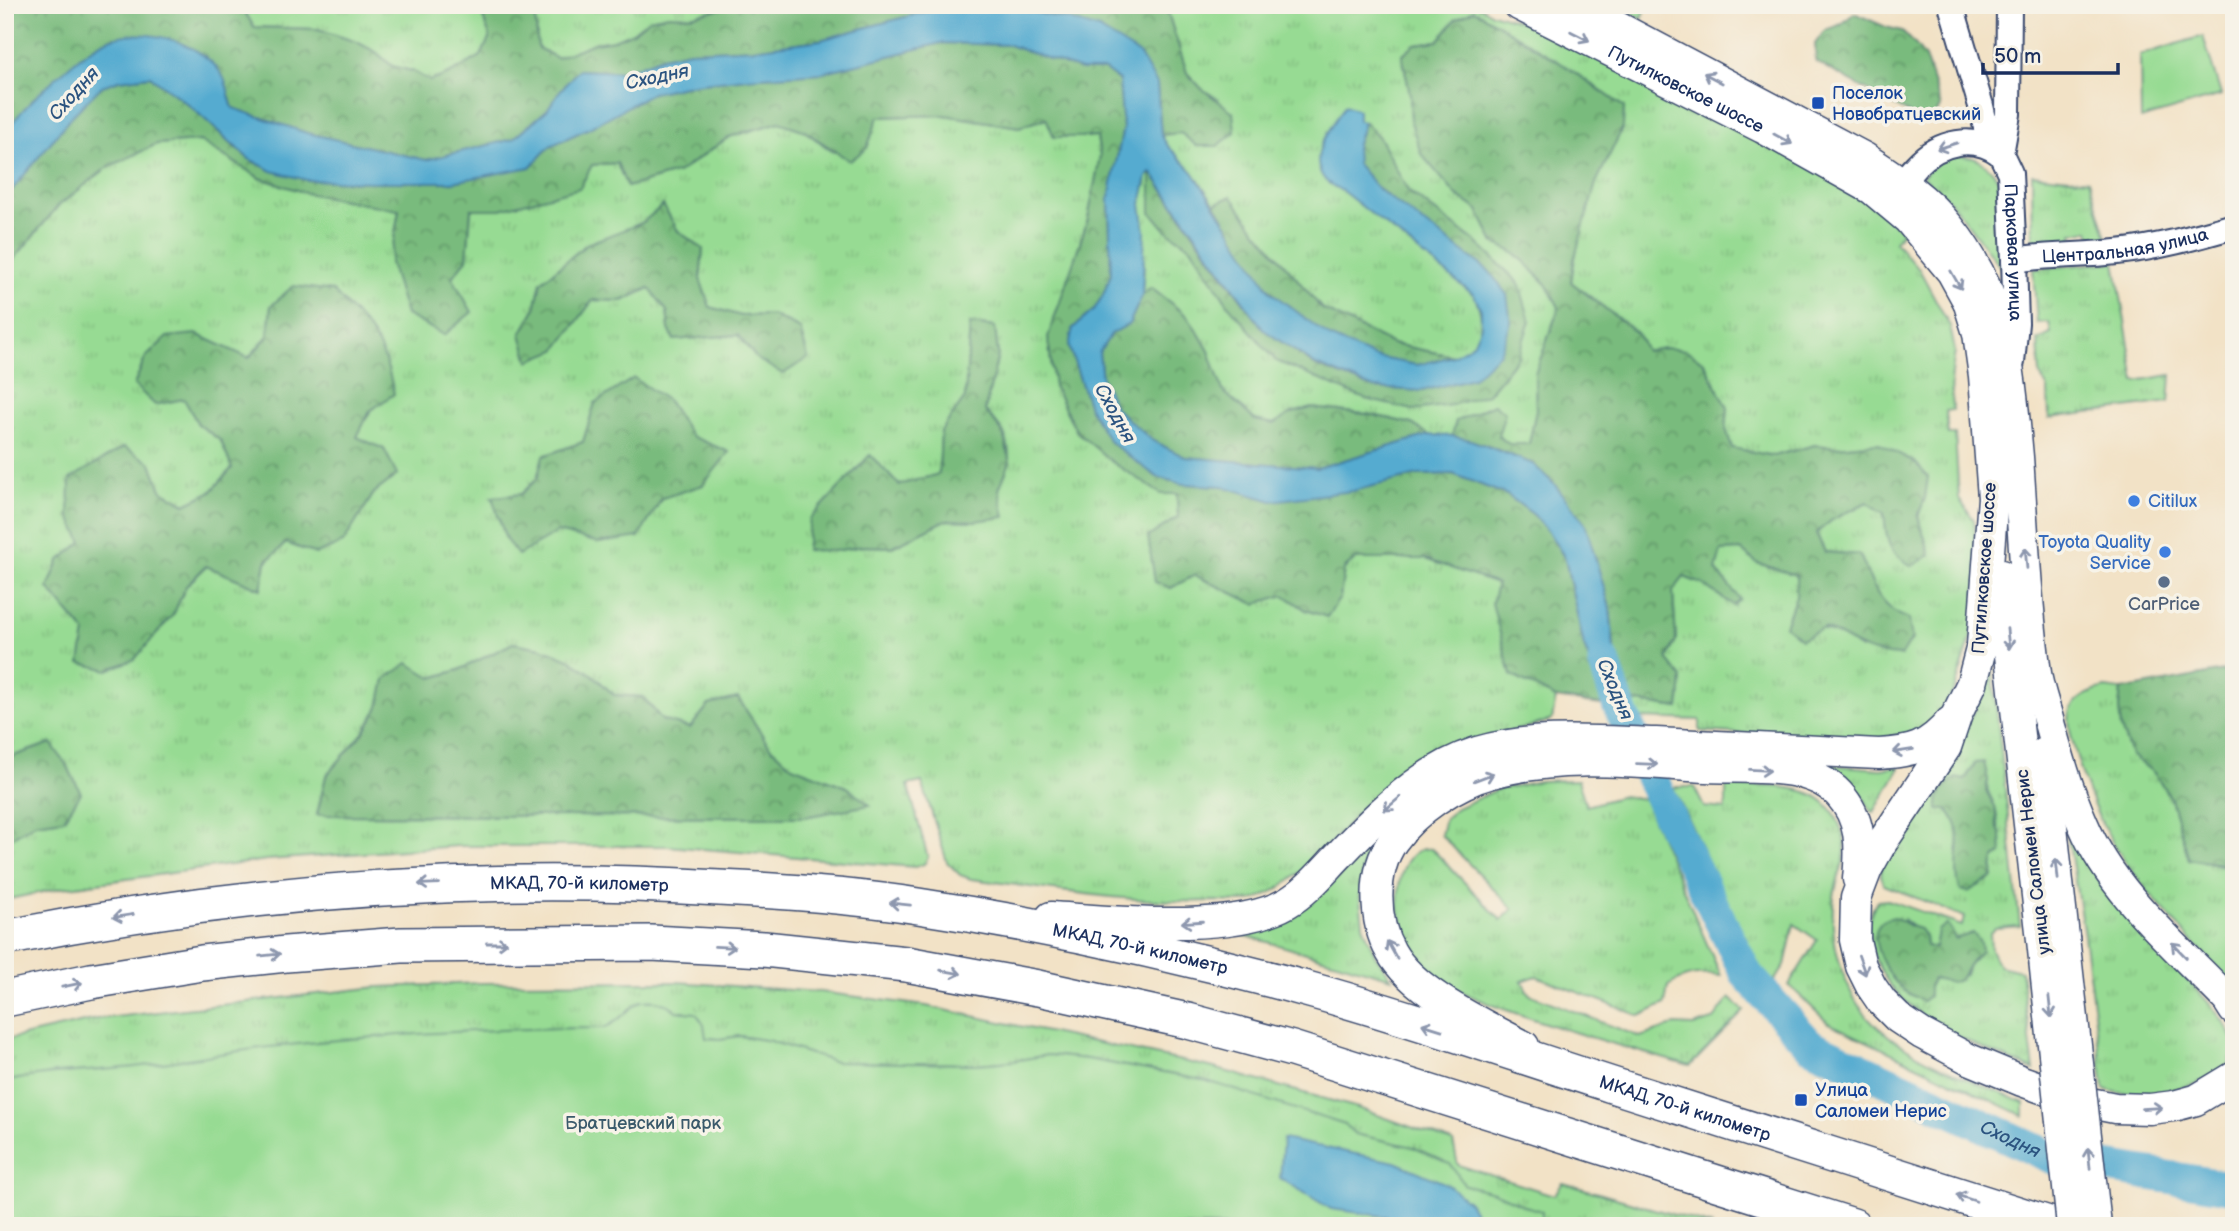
<svg xmlns="http://www.w3.org/2000/svg" width="2239" height="1231" font-family="'Balsamiq Sans',sans-serif">
	<style>
		.grass { fill: url(#grass-tufts); stroke: #598578; stroke-width: 2; fill-rule: evenodd }
		.forest { fill: url(#forest-crowns); stroke: #4a756e; stroke-width: 2 }
		.park { fill: #97db93; stroke: #598578; stroke-width: 2 }
		.water { fill: #54abd0; stroke: #386d97; stroke-width: 2 }
		.lines { fill: none; stroke-linecap: round; stroke-linejoin: round }
		.river { stroke: #54abd0; stroke-width: 33 }
		.minor-casing { stroke: #3b4a6e; stroke-width: 28 }
		.major-casing { stroke: #3b4a6e; stroke-width: 33 }
		.highway-casing { stroke: #3b4a6e; stroke-width: 38 }
		.minor { stroke: #fff; stroke-width: 24 }
		.major { stroke: #fff; stroke-width: 30 }
		.highway { stroke: #fff; stroke-width: 35 }
		.major-bridge-casing { stroke: #3b4a6e; stroke-width: 33; stroke-linecap: butt }
		.major-bridge { stroke: #fff; stroke-width: 30 }
		.oneway { stroke: #8d97ae }
		.transit-dot { fill: #1a4fb4; stroke: #f7f3e8; stroke-width: 2.5 }
		.shop-dot { fill: #3f7fe0; stroke: #f7f3e8; stroke-width: 2.5 }
		.service-dot { fill: #5c6f8a; stroke: #f7f3e8; stroke-width: 2.5 }
		.labels { text-anchor: middle; stroke-width: 7; stroke-linejoin: round; paint-order: stroke }
		.street-label { font-size: 18px; fill: #1b2f5e; stroke: #f7f3e8 }
		.transit-label { font-size: 18px; fill: #164399; stroke: #f7f3e8; text-anchor: start }
		.shop-label { font-size: 18px; fill: #366cbe; stroke: #f7f3e8; text-anchor: start }
		.service-label { font-size: 18px; fill: #4e5e75; stroke: #f7f3e8 }
		.park-label { font-size: 18px; fill: #3a5a6b; stroke: #f7f3e8 }
		.water-label { font-size: 19px; font-style: italic; fill: #2c5480; stroke: #f7f3e8 }
	</style>
	<defs>
		<pattern id="grass-tufts" width="24" height="20" patternUnits="userSpaceOnUse" patternTransform="scale(1.75)"><rect width="24" height="20" fill="#97db93"/><path d="M3 7l-1-3M5 7V3M7 7l1-3M15 17l-1-3M17 17v-4M19 17l1-3" fill="none" stroke="#82bc81"/></pattern>
		<pattern id="forest-crowns" width="20" height="18" patternUnits="userSpaceOnUse" patternTransform="scale(1.75)"><rect width="20" height="18" fill="#79bb7d"/><path d="M2 6a3 3 0 1 1 6 0M12 15a3 3 0 1 1 6 0" fill="none" stroke="#62986a"/></pattern>
	</defs>
	<rect width="100%" height="100%" fill="#f7f3e8"/>
	<filter id="ink" filterUnits="userSpaceOnUse"><feTurbulence type="fractalNoise" baseFrequency=".0143" numOctaves="2"/><feDisplacementMap in="SourceGraphic" scale="14" xChannelSelector="R" yChannelSelector="G"/><feConvolveMatrix kernelMatrix="1 2 1 2 8 2 1 2 1" color-interpolation-filters="sRGB"/></filter>
	<filter id="wash" filterUnits="userSpaceOnUse"><feTurbulence type="fractalNoise" baseFrequency=".00686" numOctaves="4" result="noise"/><feDisplacementMap in="SourceGraphic" scale="28" xChannelSelector="R" yChannelSelector="G"/><feGaussianBlur stdDeviation="1.57" result="paint"/><feColorMatrix in="noise" values="0 0 0 0 0 0 0 0 0 0 0 0 0 0 0 0 0 1.4 0 .05"/><feComposite in="paint" operator="in"/></filter>
	<g filter="url(#wash)">
		<rect width="100%" height="100%" fill="#f2e2c6"/>
		<g class="grass">
			<path d="M 254,5 L 472,5 L 483,17 L 490,37 L 481,56 L 449,74 L 430,82 L 412,71 L 392,66 L 376,52 L 318,29 L 254,27 L 243,9 Z"/>
			<path d="M 534,5 L 735,5 L 690,16 L 669,15 L 649,19 L 633,32 L 614,40 L 594,43 L 557,58 L 538,48 Z"/>
			<path d="M 1152,5 L 1478,5 L 1489,12 L 1529,24 L 1832,174 L 1903,230 L 1895,242 L 1919,269 L 1950,326 L 1955,351 L 1951,381 L 1953,410 L 1946,411 L 1948,434 L 1955,434 L 1959,499 L 1974,520 L 1978,574 L 1973,632 L 1955,688 L 1939,718 L 1905,743 L 1700,731 L 1700,720 L 1638,718 L 1631,701 L 1679,708 L 1682,678 L 1667,659 L 1676,640 L 1673,591 L 1684,577 L 1702,584 L 1733,605 L 1716,570 L 1720,551 L 1741,550 L 1757,563 L 1796,575 L 1796,596 L 1785,626 C 1822,628 1830,628 1861,649 L 1897,615 C 1875,598 1870,580 1860,555 L 1825,552 L 1816,533 L 1832,520 L 1867,502 L 1884,513 L 1887,536 L 1930,555 L 1918,516 L 1925,498 L 1878,443 L 1836,447 L 1815,445 L 1774,456 L 1732,448 L 1726,429 L 1728,408 L 1704,362 L 1665,348 L 1645,351 L 1637,333 L 1571,282 C 1576,250 1584,213 1596,182 C 1607,153 1623,140 1624,107 L 1567,67 L 1474,10 L 1456,19 L 1438,41 L 1415,44 L 1402,55 L 1410,94 L 1411,122 L 1456,195 L 1478,210 L 1494,243 L 1511,251 L 1524,261 L 1546,284 L 1559,307 L 1535,374 L 1536,410 L 1529,444 L 1509,444 L 1498,436 L 1456,421 L 1452,436 L 1429,435 L 1412,424 L 1373,415 L 1312,408 L 1292,413 L 1274,424 L 1255,420 L 1223,392 L 1209,351 L 1198,332 L 1186,315 L 1151,288 L 1142,296 C 1142,287 1144,277 1144,268 C 1144,244 1133,190 1151,172 L 1167,231 L 1191,247 L 1230,307 L 1452,405 L 1488,394 L 1518,357 L 1519,283 L 1476,242 L 1408,191 L 1379,137 L 1326,181 L 1345,193 L 1474,295 C 1481,310 1486,329 1473,344 C 1468,349 1459,353 1453,356 L 1392,344 L 1322,309 L 1256,230 L 1231,196 L 1215,204 L 1193,172 L 1168,146 L 1161,135 L 1181,133 L 1197,146 L 1218,99 L 1201,88 L 1187,73 L 1168,13 Z"/>
			<path d="M 1615,5 L 1647,5 L 1642,19 Z"/>
			<path d="M 944,115 L 1019,127 L 1047,118 L 1054,137 L 1097,137 L 1100,156 L 1088,219 L 1048,337 L 1054,387 L 1077,432 L 1177,493 L 1178,517 L 1148,537 L 1171,588 L 1194,575 L 1255,604 L 1284,595 L 1306,610 L 1340,598 L 1344,569 L 1357,559 L 1425,559 L 1497,584 L 1511,675 L 1556,698 L 1552,720 C 1503,736 1446,743 1403,772 C 1352,807 1315,879 1256,899 C 1244,904 1227,901 1214,901 C 1133,904 1051,889 971,879 L 960,875 L 947,862 L 922,782 L 908,785 L 928,858 L 924,864 L 915,867 L 667,846 L 458,846 L 267,860 L 61,888 L 5,900 L 5,842 L 35,823 L 64,819 L 51,743 L 5,759 L 5,270 L 58,206 L 108,167 L 157,144 L 200,141 L 260,178 L 307,193 L 399,210 L 390,263 L 451,277 L 467,259 L 471,209 L 501,209 L 592,165 L 617,163 L 627,187 L 679,172 L 729,137 L 780,122 L 803,130 L 833,152 L 867,148 L 878,117 ZM 663,205 L 678,231 L 703,249 L 700,279 L 710,307 L 741,316 L 772,315 L 800,329 L 808,358 L 757,359 L 738,335 L 674,340 L 669,329 L 667,311 L 650,288 L 623,301 L 593,300 L 556,350 L 521,334 L 535,309 L 541,282 L 587,244 L 642,223 ZM 271,306 L 370,411 L 356,437 L 384,449 L 397,475 L 374,493 L 343,543 L 316,554 L 286,543 L 266,562 L 261,589 L 207,566 L 186,586 L 173,615 L 85,632 L 48,588 L 59,561 L 82,542 L 151,463 L 161,490 L 186,504 L 212,491 L 232,468 L 221,441 L 198,424 L 184,398 L 196,334 L 248,358 L 268,336 ZM 970,324 L 995,327 L 998,355 L 985,410 C 991,417 998,424 1003,432 C 1021,465 994,495 976,521 L 946,520 L 892,547 L 863,546 L 835,551 L 871,456 L 899,485 L 939,474 L 941,431 L 965,398 ZM 668,401 L 691,436 L 703,485 L 662,498 L 599,542 L 558,532 L 492,497 L 521,495 L 537,479 L 543,456 L 583,442 L 595,403 ZM 513,643 L 542,648 L 593,675 L 614,695 L 643,697 L 662,720 L 690,728 L 709,705 L 738,698 L 770,747 L 792,766 L 847,787 L 869,805 L 804,817 L 317,815 L 326,776 L 364,732 L 379,707 L 385,680 L 431,678 L 459,670 Z"/>
			<path d="M 1951,155 C 1973,155 1987,161 1999,180 L 2003,268 L 2001,268 L 1951,202 L 1923,177 L 1938,160 Z"/>
			<path d="M 2032,174 L 2089,180 L 2109,244 L 2091,237 L 2089,230 L 2073,233 L 2074,240 L 2033,247 Z"/>
			<path d="M 2115,262 L 2135,381 L 2171,375 L 2169,402 L 2049,418 L 2048,389 L 2040,375 L 2038,340 L 2051,334 L 2049,322 L 2037,323 L 2033,269 Z"/>
			<path d="M 1992,667 L 2020,926 L 1995,928 L 1990,933 L 1991,950 L 1999,966 L 2021,971 L 2034,1070 C 1973,1043 1885,1016 1870,941 C 1867,925 1868,913 1878,901 L 1888,900 L 1962,926 L 1964,917 L 1884,885 L 1880,876 L 1881,865 L 1975,710 ZM 1975,763 L 1988,780 C 1985,793 1992,796 1995,807 C 1998,817 1997,825 2001,835 L 1994,858 L 1993,877 L 1985,882 L 1957,851 C 1961,831 1961,825 1947,809 ZM 1904,920 L 1925,937 L 1926,946 L 1975,958 L 1968,965 L 1965,974 L 1950,982 L 1942,978 L 1933,979 L 1922,1001 L 1903,989 Z"/>
			<path d="M 2105,688 L 2121,690 L 2119,708 L 2121,728 L 2131,755 L 2154,773 L 2171,799 L 2189,859 L 2234,869 L 2234,985 C 2195,944 2152,902 2121,855 C 2101,826 2086,791 2077,757 C 2066,720 2060,699 2105,688 Z"/>
			<path d="M 1830,765 L 1880,769 L 1898,767 L 1900,768 L 1874,812 L 1871,811 L 1860,792 Z"/>
			<path d="M 1578,780 L 1586,806 L 1623,796 L 1644,799 L 1721,976 C 1700,973 1687,974 1668,986 L 1665,1004 L 1640,1016 L 1536,976 L 1522,981 L 1529,994 L 1640,1037 L 1675,1025 L 1694,1026 L 1713,1020 L 1730,998 L 1744,1011 L 1690,1066 C 1638,1051 1587,1037 1536,1020 C 1506,1010 1471,999 1443,981 C 1423,968 1407,938 1400,915 C 1394,893 1402,844 1432,849 L 1501,920 L 1513,909 L 1441,835 L 1445,818 L 1457,808 L 1496,790 L 1540,781 Z"/>
			<path d="M 1726,786 C 1754,787 1785,783 1811,794 C 1822,798 1833,809 1837,819 C 1857,858 1834,871 1833,906 C 1831,939 1840,975 1857,1003 C 1889,1053 1972,1080 2024,1103 L 2024,1116 L 1828,1023 L 1789,985 L 1817,940 L 1794,924 L 1785,965 L 1772,984 L 1755,961 L 1673,787 L 1694,787 L 1704,807 L 1726,809 Z"/>
			<path d="M 2071,836 C 2082,853 2093,873 2106,889 C 2124,911 2143,932 2162,953 C 2179,972 2231,1020 2234,1044 C 2236,1066 2216,1077 2198,1083 C 2170,1092 2132,1099 2104,1089 L 2084,935 L 2068,837 Z"/>
			<path d="M 1372,841 L 1374,842 L 1362,869 L 1360,898 L 1363,925 L 1375,955 L 1392,978 L 1243,935 C 1297,920 1336,882 1372,841 Z"/>
			<path d="M 676,982 L 820,992 L 926,1006 L 1210,1067 L 1358,1108 L 1453,1142 L 1458,1165 L 1554,1195 L 1563,1183 L 1713,1226 L 1584,1226 L 1567,1222 L 1536,1226 L 1274,1103 L 1207,1081 L 1087,1059 L 1048,1055 L 1013,1061 L 976,1064 L 835,1062 L 770,1041 L 740,1036 L 720,1039 L 706,1038 L 685,1011 L 676,1011 C 652,991 633,1002 616,1023 L 620,1040 L 56,1073 L 5,1082 L 5,1040 L 97,1019 L 378,987 L 482,983 Z"/>
		</g>
		<g class="forest">
			<path d="M 22,5 L 254,5 L 243,9 L 254,27 L 318,29 L 357,42 L 376,52 L 392,66 L 412,71 L 430,81 L 449,74 L 481,56 L 490,37 L 483,17 L 472,5 L 534,5 L 538,48 L 557,58 L 594,43 L 614,40 L 633,32 L 649,19 L 669,15 L 690,16 L 735,5 L 960,5 L 920,13 L 820,40 L 760,48 L 690,51 L 662,57 L 624,72 L 578,70 L 559,92 L 547,110 L 513,139 L 426,160 L 307,133 L 233,108 L 222,75 L 208,60 L 35,97 L 5,134 L 5,22 L 14,10 Z"/>
			<path d="M 990,5 L 1152,5 L 1168,13 L 1187,73 L 1201,88 L 1233,112 L 1235,132 L 1218,146 L 1197,146 L 1181,133 L 1161,135 L 1157,84 L 1013,8 Z"/>
			<path d="M 1474,10 L 1567,67 L 1624,107 L 1623,127 L 1596,183 L 1574,260 L 1571,282 L 1637,333 L 1646,351 L 1665,348 L 1686,350 L 1704,362 L 1728,408 L 1726,429 L 1732,448 L 1774,456 L 1815,445 L 1836,447 L 1878,443 L 1915,462 L 1928,477 L 1925,498 L 1918,516 L 1930,555 L 1912,566 C 1886,551 1887,542 1884,513 L 1867,502 L 1832,520 L 1816,533 L 1825,552 L 1860,555 C 1871,582 1879,609 1909,619 L 1912,639 L 1901,656 C 1865,655 1854,642 1824,628 L 1801,639 L 1785,626 L 1796,596 L 1796,575 L 1757,563 L 1741,550 L 1721,551 L 1716,570 L 1740,599 L 1733,605 L 1702,584 L 1684,577 L 1673,591 L 1676,640 L 1667,659 L 1682,678 L 1679,708 L 1631,701 L 1615,659 L 1610,608 L 1585,523 L 1554,484 L 1533,464 L 1486,445 L 1452,436 L 1456,421 L 1494,404 L 1505,413 L 1498,436 L 1509,444 L 1529,444 L 1536,410 L 1535,374 L 1559,307 L 1546,284 L 1524,261 L 1511,251 L 1494,243 L 1478,210 L 1456,195 L 1421,154 L 1411,122 L 1410,94 L 1402,55 L 1415,44 L 1438,41 L 1456,19 Z"/>
			<path d="M 1854,13 L 1886,27 L 1902,31 L 1914,43 L 1925,57 L 1941,106 L 1935,115 L 1917,118 L 1816,62 L 1815,44 L 1825,30 L 1842,24 Z"/>
			<path d="M 941,43 L 1009,45 L 1081,70 L 1105,70 L 1119,81 L 1123,128 L 1109,198 L 1111,274 L 1103,295 L 1094,310 L 1073,328 L 1069,346 L 1089,407 L 1110,442 L 1126,453 L 1183,484 L 1222,486 L 1272,500 L 1418,475 L 1453,474 L 1507,495 L 1534,515 L 1549,532 L 1565,559 L 1584,646 L 1607,706 L 1556,698 L 1511,675 L 1492,603 L 1497,584 L 1425,559 L 1356,559 L 1344,569 L 1340,598 L 1327,617 L 1306,610 L 1284,595 L 1255,604 L 1195,575 L 1171,588 L 1155,582 L 1148,537 L 1178,517 L 1177,494 L 1161,494 L 1112,462 L 1077,432 L 1054,387 L 1048,337 L 1088,219 L 1100,156 L 1097,137 L 1054,137 L 1046,118 L 1019,127 L 944,115 L 878,117 L 867,148 L 850,161 L 803,130 L 779,122 L 729,137 L 679,172 L 627,187 L 617,163 L 592,165 L 580,188 L 501,209 L 471,209 L 467,259 L 452,277 L 472,312 L 444,335 L 406,315 L 390,263 L 399,210 L 306,193 L 260,178 L 200,141 L 157,144 L 108,167 L 58,206 L 5,270 L 5,199 L 12,189 L 71,117 L 102,86 L 119,80 L 150,76 C 169,90 188,103 205,119 C 219,132 232,147 248,158 C 311,201 456,174 530,167 L 550,146 L 589,128 L 652,93 L 694,84 L 746,78 L 821,73 Z"/>
			<path d="M 1364,122 L 1379,137 L 1408,191 L 1476,242 L 1519,283 L 1530,321 L 1518,357 L 1488,394 L 1452,405 L 1413,410 L 1365,399 L 1276,361 L 1230,307 L 1191,247 L 1167,231 L 1151,212 L 1151,172 L 1209,256 L 1264,330 L 1316,366 L 1374,388 L 1422,391 L 1500,353 L 1489,271 C 1464,252 1366,187 1357,164 C 1352,151 1361,134 1364,122 Z"/>
			<path d="M 1231,196 L 1256,230 L 1322,309 L 1392,344 L 1453,356 C 1441,359 1428,365 1416,365 C 1371,365 1298,325 1270,290 C 1249,264 1233,233 1215,204 Z"/>
			<path d="M 663,205 L 678,231 L 703,249 L 700,279 L 710,307 L 741,316 L 772,315 L 800,329 L 808,358 L 783,374 L 757,359 L 738,335 L 674,340 L 669,329 L 667,311 L 649,288 L 622,301 L 593,300 L 556,350 L 529,361 L 521,334 L 535,309 L 541,282 L 587,244 L 642,223 Z"/>
			<path d="M 293,286 L 333,291 C 369,329 384,340 394,394 L 370,411 L 357,437 L 384,449 L 397,475 L 374,493 L 343,543 L 316,554 L 286,543 L 266,562 L 261,589 L 206,566 L 186,586 L 173,615 L 135,659 L 108,670 L 80,663 L 85,632 L 48,588 L 59,561 L 82,542 L 69,515 L 70,479 L 124,447 L 151,463 L 161,490 L 185,504 L 212,491 L 232,468 L 221,441 L 198,424 L 184,399 L 155,405 L 134,385 L 145,358 L 167,337 L 196,334 L 249,358 L 268,336 L 271,306 Z"/>
			<path d="M 1151,288 L 1186,315 L 1198,332 L 1209,351 L 1223,391 L 1255,420 L 1274,424 L 1292,413 L 1312,408 L 1373,415 L 1412,424 L 1429,435 L 1317,468 L 1184,457 L 1153,441 L 1115,408 L 1102,378 L 1099,353 L 1111,334 L 1129,324 L 1142,296 Z"/>
			<path d="M 970,324 L 995,327 L 998,355 L 985,410 L 1003,433 L 1010,462 L 999,489 L 1005,517 L 976,521 L 946,520 L 892,547 L 863,546 L 835,551 L 806,550 L 810,519 L 870,455 L 899,485 L 939,474 L 941,431 L 965,398 Z"/>
			<path d="M 634,378 L 668,401 L 691,436 L 729,452 L 703,485 L 662,498 L 639,537 L 599,543 L 558,532 L 518,555 L 506,540 L 492,497 L 521,494 L 537,479 L 543,456 L 583,442 L 595,403 Z"/>
			<path d="M 513,643 L 542,648 L 569,659 L 593,675 L 614,695 L 643,697 L 662,720 L 690,728 L 709,705 L 738,698 L 770,747 L 792,766 L 847,787 L 870,805 L 804,817 L 317,815 L 326,776 L 364,732 L 379,707 L 385,679 L 408,663 L 432,678 L 459,670 Z"/>
			<path d="M 2229,670 L 2234,671 L 2234,869 L 2221,864 L 2189,859 L 2171,799 L 2154,773 L 2131,755 L 2121,728 L 2119,708 L 2121,690 Z"/>
			<path d="M 51,743 L 68,767 L 81,793 L 64,819 L 35,823 L 5,842 L 5,759 Z"/>
			<path d="M 1984,762 L 1988,780 L 1986,790 L 1995,807 L 1997,826 L 2001,835 L 2002,854 L 1994,858 L 1993,877 L 1968,892 L 1960,890 C 1950,860 1970,834 1947,809 L 1938,809 C 1937,794 1943,786 1956,778 L 1965,780 L 1975,763 Z"/>
			<path d="M 1895,917 L 1910,926 L 1920,929 L 1925,937 L 1926,946 L 1935,948 L 1938,930 L 1946,924 L 1952,931 L 1955,939 L 1973,933 L 1980,942 L 1981,951 C 1977,955 1972,959 1969,964 C 1963,971 1963,983 1949,982 C 1943,981 1940,978 1933,979 L 1929,987 L 1929,996 L 1922,1002 C 1916,996 1908,994 1902,989 C 1885,974 1856,922 1895,917 Z"/>
		</g>
		<g class="park">
			<path d="M 2203,36 L 2221,95 L 2141,119 L 2140,55 Z"/>
			<path d="M 641,1001 L 655,1001 L 669,1005 L 676,1011 L 696,1013 L 704,1025 L 706,1038 L 720,1039 L 740,1036 L 770,1041 L 835,1062 L 976,1064 L 1013,1061 L 1048,1055 L 1087,1059 L 1207,1081 L 1345,1125 L 1355,1134 L 1413,1147 L 1450,1164 L 1465,1185 L 1494,1192 L 1525,1206 L 1542,1211 L 1542,1223 L 1567,1222 L 1584,1226 L 5,1226 L 5,1082 C 51,1071 97,1072 142,1066 C 185,1060 226,1052 269,1047 C 380,1034 491,1028 603,1028 C 619,1023 626,1009 641,1001 Z"/>
		</g>
		<g class="water">
			<path d="M 960,5 L 1013,8 L 1067,19 L 1099,29 L 1139,54 L 1157,84 L 1161,135 L 1168,146 L 1193,172 L 1271,292 L 1331,338 L 1375,357 L 1417,365 L 1453,356 L 1473,344 L 1481,326 L 1481,310 L 1474,295 L 1345,193 C 1340,189 1331,186 1326,181 C 1304,157 1333,126 1345,105 L 1358,110 L 1358,121 L 1364,122 L 1356,147 L 1357,164 L 1379,190 L 1489,271 L 1507,295 L 1511,323 L 1500,353 L 1473,378 L 1422,391 L 1374,388 L 1316,365 L 1264,330 L 1151,172 L 1147,177 L 1141,204 L 1145,231 L 1142,296 L 1129,324 L 1111,334 L 1099,353 L 1102,378 L 1115,408 L 1153,441 L 1185,457 L 1317,468 L 1429,435 L 1452,436 L 1471,440 L 1533,464 L 1554,484 L 1585,523 L 1610,608 L 1615,659 L 1631,701 L 1607,706 L 1584,646 L 1565,558 L 1549,533 L 1534,515 L 1507,495 L 1453,474 L 1418,475 L 1353,491 L 1272,501 L 1222,486 L 1183,484 L 1157,477 L 1110,442 L 1089,407 L 1069,346 L 1073,328 L 1094,310 L 1103,295 L 1111,274 L 1109,198 L 1123,128 L 1119,81 L 1105,70 L 1081,70 L 1009,45 L 941,43 L 821,73 L 746,78 L 694,84 L 652,93 L 589,128 L 550,146 L 530,167 L 453,182 L 370,182 L 306,180 L 272,171 L 249,159 L 189,105 L 150,76 L 119,80 L 102,86 L 71,117 L 5,199 C 5,185 2,145 5,135 C 8,124 38,94 47,86 C 63,71 81,54 101,43 C 137,23 198,40 221,73 C 228,83 229,98 233,108 L 307,133 L 426,160 L 513,139 L 547,110 L 559,92 L 578,70 L 624,72 L 662,57 L 690,51 L 760,48 L 820,40 L 920,13 Z"/>
			<path d="M 1283,1139 L 1395,1162 L 1447,1184 L 1469,1202 L 1483,1226 L 1395,1226 L 1389,1217 L 1331,1209 L 1280,1178 Z"/>
		</g>
		<g class="lines">
			<path class="river" id="s1" d="M 1604,662 L 1618,704 L 1670,819 L 1747,975 L 1810,1045 L 2053,1158 L 2234,1188"/>
		</g>
	</g>
	<g filter="url(#ink)">
		<g class="lines">
			<g class="minor-casing">
				<g id="minor">
					<path d="M 1951,5 L 1981,106 L 1990,145"/>
					<path id="s2" d="M 2009,5 L 2008,114 L 2001,154 L 2010,173 L 2014,260 L 2016,323 L 2012,362"/>
					<path d="M 1900,200 C 1899,184 1906,177 1916,166 C 1939,141 1974,134 2001,154"/>
					<path id="s3" d="M 2014,260 C 2049,254 2083,256 2117,252 C 2156,248 2196,237 2234,226"/>
				</g>
			</g>
			<g class="major-casing">
				<g id="major">
					<path id="s4" d="M 1519,5 L 1763,128 L 1872,189 L 1908,219 L 1952,272 L 1968,301 L 1978,333 L 1984,376 L 1993,498 L 1982,645 L 1972,683 L 1957,714 L 1946,747 L 1881,844 L 1867,869 L 1856,898 L 1855,940 L 1861,966 L 1871,986 L 1882,1002 L 1898,1018 L 1922,1034 L 1969,1059 L 2022,1081 L 2075,1100 L 2115,1108 L 2150,1109 L 2174,1106 L 2196,1100 L 2234,1077"/>
					<path d="M 1576,5 L 1865,158 C 1896,178 1927,198 1950,228 C 2006,299 2010,370 2018,457 C 2023,528 2026,602 2036,673 C 2038,688 2044,704 2048,719 C 2058,755 2068,790 2083,824 C 2112,893 2176,946 2227,999 L 2234,1010"/>
					<path d="M 2001,575 L 2042,940"/>
					<path d="M 2044,753 L 2064,937"/>
					<path d="M 1051,917 C 1114,921 1233,934 1287,903 C 1308,891 1325,869 1342,852 C 1380,812 1423,769 1477,752 C 1536,735 1596,741 1656,743 C 1731,746 1805,750 1879,754 C 1912,752 1928,748 1950,722"/>
					<path d="M 1524,1046 C 1483,1024 1414,993 1391,952 C 1373,921 1372,871 1393,841 C 1415,810 1455,783 1492,773 C 1561,754 1636,763 1707,767 C 1748,769 1808,761 1839,794 C 1862,819 1861,848 1858,879"/>
				</g>
			</g>
			<g class="highway-casing">
				<g id="highway">
					<path id="s5" d="M 5,938 C 242,890 478,873 719,888 C 785,891 853,896 918,906 C 1050,926 1182,955 1310,990 C 1412,1018 1512,1053 1612,1085 C 1760,1132 1907,1179 2055,1226"/>
					<path d="M 5,999 L 91,981 L 202,963 L 286,954 L 401,945 L 651,943 L 764,949 L 906,964 L 1038,988 L 1188,1021 L 1292,1049 L 1853,1226"/>
				</g>
			</g>
			<use href="#minor" class="minor"/>
			<use href="#major" class="major"/>
			<use href="#highway" class="highway"/>
			<g class="major-bridge-casing">
				<g id="major-bridge">
					<path d="M 2064,937 L 2096,1226"/>
					<path d="M 2042,940 L 2072,1226"/>
				</g>
			</g>
			<use href="#major-bridge" class="major-bridge"/>
		</g>
		<defs><path id="oneway-shaft" d="M-6 0H5M1.5-3L5.5 0L1.5 3" fill="none" stroke-width="1.6" stroke-linecap="round" stroke-linejoin="round" transform="scale(1.75)"/></defs>
		<g class="oneway">
			<use href="#oneway-shaft" transform="translate(1580 36) rotate(27)"/>
			<use href="#oneway-shaft" transform="translate(1713 78) rotate(-152)"/>
			<use href="#oneway-shaft" transform="translate(1783 139) rotate(29)"/>
			<use href="#oneway-shaft" transform="translate(1947 146) rotate(163)"/>
			<use href="#oneway-shaft" transform="translate(1956 280) rotate(60)"/>
			<use href="#oneway-shaft" transform="translate(2026 558) rotate(-95)"/>
			<use href="#oneway-shaft" transform="translate(2008 639) rotate(84)"/>
			<use href="#oneway-shaft" transform="translate(1903 751) rotate(171)"/>
			<use href="#oneway-shaft" transform="translate(1647 764) rotate(2)"/>
			<use href="#oneway-shaft" transform="translate(1760 770) rotate(3)"/>
			<use href="#oneway-shaft" transform="translate(1484 777) rotate(-21)"/>
			<use href="#oneway-shaft" transform="translate(1392 804) rotate(140)"/>
			<use href="#oneway-shaft" transform="translate(2057 869) rotate(-96)"/>
			<use href="#oneway-shaft" transform="translate(429 884) rotate(178)"/>
			<use href="#oneway-shaft" transform="translate(900 904) rotate(-174)"/>
			<use href="#oneway-shaft" transform="translate(123 916) rotate(171)"/>
			<use href="#oneway-shaft" transform="translate(1192 922) rotate(176)"/>
			<use href="#oneway-shaft" transform="translate(497 943)"/>
			<use href="#oneway-shaft" transform="translate(725 947) rotate(3)"/>
			<use href="#oneway-shaft" transform="translate(1392 950) rotate(-119)"/>
			<use href="#oneway-shaft" transform="translate(2179 950) rotate(-134)"/>
			<use href="#oneway-shaft" transform="translate(270 955) rotate(-6)"/>
			<use href="#oneway-shaft" transform="translate(1862 965) rotate(70)"/>
			<use href="#oneway-shaft" transform="translate(951 972) rotate(10)"/>
			<use href="#oneway-shaft" transform="translate(72 985) rotate(-12)"/>
			<use href="#oneway-shaft" transform="translate(2050 1007) rotate(84)"/>
			<use href="#oneway-shaft" transform="translate(1432 1027) rotate(-163)"/>
			<use href="#oneway-shaft" transform="translate(2152 1108) rotate(-3)"/>
			<use href="#oneway-shaft" transform="translate(2089 1158) rotate(-96)"/>
			<use href="#oneway-shaft" transform="translate(1966 1198) rotate(-162)"/>
		</g>
	</g>
	<g class="transit-dot">
		<rect x="1811" y="96" width="14" height="14" rx="3.5"/>
		<rect x="1794" y="1093" width="14" height="14" rx="3.5"/>
	</g>
	<g class="shop-dot">
		<circle cx="2134" cy="501" r="7"/>
		<circle cx="2165" cy="552" r="7"/>
	</g>
	<circle class="service-dot" cx="2164" cy="582" r="7"/>
	<g class="labels">
		<g class="street-label">
			<text dy="6" stroke="none"><textPath href="#s4" startOffset="187">Путилковское шоссе</textPath></text>
			<text dy="6" stroke="none"><textPath href="#s3" startOffset="112">Центральная улица</textPath></text>
			<text dy="6" stroke="none"><textPath href="#s2" startOffset="250">Парковая улица</textPath></text>
			<text transform="translate(1984 568) rotate(-86)" y="6">Путилковское шоссе</text>
			<text transform="translate(2033 862) rotate(-97)" y="6">улица Саломеи Нерис</text>
			<text dy="6" stroke="none"><textPath href="#s5" startOffset="578">МКАД, 70-й километр</textPath></text>
			<text dy="6" stroke="none"><textPath href="#s5" startOffset="1144">МКАД, 70-й километр</textPath></text>
			<text dy="6" stroke="none"><textPath href="#s5" startOffset="1712">МКАД, 70-й километр</textPath></text>
		</g>
		<g class="transit-label">
			<text x="1832" y="99">Поселок<tspan x="1832" dy="21">Новобратцевский</tspan></text>
			<text x="1815" y="1096">Улица<tspan x="1815" dy="21">Саломеи Нерис</tspan></text>
		</g>
		<g class="shop-label">
			<text x="2148" y="507">Citilux</text>
			<text x="2151" y="548" text-anchor="end">Toyota Quality<tspan x="2151" dy="21">Service</tspan></text>
		</g>
		<g class="service-label">
			<text x="2164" y="610">CarPrice</text>
		</g>
		<g class="park-label">
			<text x="643" y="1129">Братцевский парк</text>
		</g>
		<g class="water-label">
			<text transform="translate(657 76) rotate(-12)" y="7">Сходня</text>
			<text transform="translate(73 93) rotate(-48)" y="7">Сходня</text>
			<text transform="translate(1116 413) rotate(61)" y="7">Сходня</text>
			<text transform="translate(1616 689) rotate(67)" y="7">Сходня</text>
			<text dy="7" stroke="none"><textPath href="#s1" startOffset="660">Сходня</textPath></text>
		</g>
	</g>
	<rect width="2239" height="1231" fill="none" stroke="#f7f3e8" stroke-width="28"/>
	<path d="M1983 63v10h135v-10" fill="none" stroke="#1b2f5e" stroke-width="3.5"/>
	<text x="1994" y="63" font-size="21" fill="#1b2f5e" stroke="#f7f3e8" stroke-width="5" paint-order="stroke">50 m</text>
</svg>
